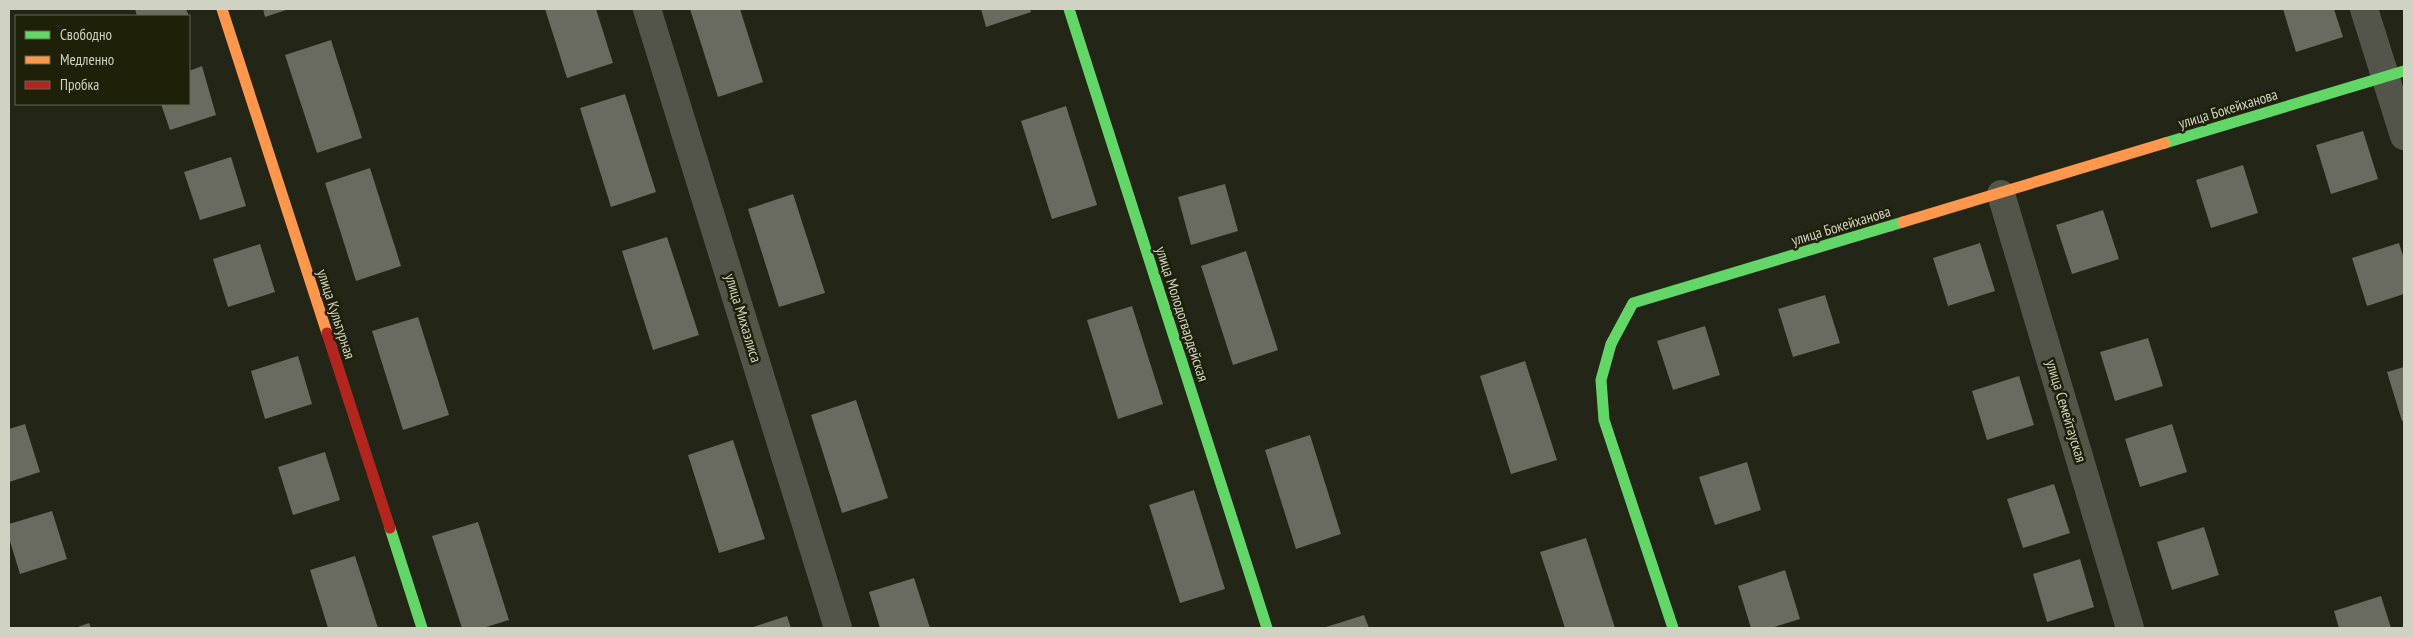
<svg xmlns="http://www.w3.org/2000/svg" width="2413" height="637" font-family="'PT Sans Narrow',sans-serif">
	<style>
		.building { fill: #696b5f }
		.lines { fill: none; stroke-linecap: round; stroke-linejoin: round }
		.street { stroke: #535549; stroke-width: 28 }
		.fast { stroke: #63d668; stroke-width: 11 }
		.slow { stroke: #ff974d; stroke-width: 11 }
		.jam { stroke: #b3261e; stroke-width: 11 }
		.labels { text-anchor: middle; stroke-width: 5; stroke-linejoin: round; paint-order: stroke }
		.street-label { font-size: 15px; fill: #d0d3c3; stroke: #1e2107 }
	</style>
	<rect width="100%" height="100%" fill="#232517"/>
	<g class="building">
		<path d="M 135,9 L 186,9 L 189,16 L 137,16 Z"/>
		<path d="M 263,9 L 289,9 L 265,17 Z"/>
		<path d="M 545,9 L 596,9 L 613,63 L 567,78 Z"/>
		<path d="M 690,9 L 740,9 L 763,82 L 718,97 Z"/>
		<path d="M 981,9 L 1030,9 L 1031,12 L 986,27 Z"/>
		<path d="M 2283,9 L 2334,9 L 2343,37 L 2296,52 Z"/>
		<path d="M 331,40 L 362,138 L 317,153 L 285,55 Z"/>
		<path d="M 202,66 L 216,115 L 170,130 L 161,104 L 189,104 L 189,71 Z"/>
		<path d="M 625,94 L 656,192 L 611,207 L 580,108 Z"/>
		<path d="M 1066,106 L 1097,205 L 1052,219 L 1021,121 Z"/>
		<path d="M 2363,131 L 2378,179 L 2331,194 L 2316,145 Z"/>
		<path d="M 231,157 L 246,206 L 200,220 L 184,172 Z"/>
		<path d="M 2243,165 L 2258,213 L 2211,228 L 2196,180 Z"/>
		<path d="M 370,168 L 401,266 L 356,281 L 325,183 Z"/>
		<path d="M 1225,184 L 1238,231 L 1191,245 L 1178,197 Z"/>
		<path d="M 793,194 L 825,293 L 779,307 L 748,209 Z"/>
		<path d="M 2103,210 L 2119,259 L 2072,274 L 2056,225 Z"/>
		<path d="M 667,237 L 699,335 L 653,350 L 622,251 Z"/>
		<path d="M 1980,243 L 1995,291 L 1948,306 L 1933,258 Z"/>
		<path d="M 2399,243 L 2404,259 L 2404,294 L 2367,306 L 2352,258 Z"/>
		<path d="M 260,244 L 275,292 L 228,307 L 213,259 Z"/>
		<path d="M 1246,251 L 1278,350 L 1233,365 L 1201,266 Z"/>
		<path d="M 1825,295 L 1840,343 L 1793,357 L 1778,309 Z"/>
		<path d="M 1132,306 L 1163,404 L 1118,419 L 1087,320 Z"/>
		<path d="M 418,317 L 449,415 L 403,430 L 372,331 Z"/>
		<path d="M 1705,326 L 1720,375 L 1673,390 L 1657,341 Z"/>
		<path d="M 2148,338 L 2163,386 L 2115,401 L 2100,352 Z"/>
		<path d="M 298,356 L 312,404 L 265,419 L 251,371 Z"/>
		<path d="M 1525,361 L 1557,460 L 1511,474 L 1480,376 Z"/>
		<path d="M 2404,367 L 2404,420 L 2402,421 L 2387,372 Z"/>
		<path d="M 2019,376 L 2034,425 L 1987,440 L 1972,391 Z"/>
		<path d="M 856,400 L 888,498 L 842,513 L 811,415 Z"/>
		<path d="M 25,424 L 40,472 L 9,482 L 9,429 Z"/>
		<path d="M 2172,424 L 2187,472 L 2140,487 L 2125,439 Z"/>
		<path d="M 1310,435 L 1341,534 L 1296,549 L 1265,450 Z"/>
		<path d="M 733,440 L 765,539 L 719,553 L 688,455 Z"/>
		<path d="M 325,452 L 340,500 L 293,515 L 278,467 Z"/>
		<path d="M 1747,462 L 1761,510 L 1715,525 L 1699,477 Z"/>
		<path d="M 2054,484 L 2070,533 L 2023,548 L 2007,499 Z"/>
		<path d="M 1194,490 L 1225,589 L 1180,603 L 1149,505 Z"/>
		<path d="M 52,511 L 67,559 L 20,574 L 9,538 L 9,524 Z"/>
		<path d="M 478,522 L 509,620 L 483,628 L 462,628 L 432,536 Z"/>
		<path d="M 2204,527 L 2219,575 L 2172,590 L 2157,542 Z"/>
		<path d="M 1586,538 L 1615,628 L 1565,628 L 1540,552 Z"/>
		<path d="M 355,556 L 378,628 L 328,628 L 310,570 Z"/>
		<path d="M 2080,559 L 2094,607 L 2047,622 L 2033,574 Z"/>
		<path d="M 1785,570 L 1800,619 L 1771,628 L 1751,628 L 1738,586 Z"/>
		<path d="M 914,578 L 930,628 L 880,628 L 869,592 Z"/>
		<path d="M 2381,596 L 2391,628 L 2339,628 L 2334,611 Z"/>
		<path d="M 1364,615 L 1369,628 L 1323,628 Z"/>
		<path d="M 787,616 L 791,628 L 750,628 Z"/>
		<path d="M 89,623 L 91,628 L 75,628 Z"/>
	</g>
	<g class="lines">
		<g class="street">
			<path d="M 647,9 L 838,628"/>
			<path d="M 2364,9 L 2404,136"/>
			<path d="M 2001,194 L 2130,628"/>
		</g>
		<g class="fast">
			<path d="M 1069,9 L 1267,628"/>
			<path d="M 2165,143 L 2404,71"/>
			<path d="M 390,528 L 422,628"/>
			<path d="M 1673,628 L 1604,420 L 1601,380 L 1611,344 L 1633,303 L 1903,222"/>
		</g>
		<g class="slow">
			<path d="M 222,9 L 327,333"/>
			<path d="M 1903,222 L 2165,143"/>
		</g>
		<path class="jam" d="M 327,333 L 390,528"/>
	</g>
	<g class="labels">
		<g class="street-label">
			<text transform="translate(2228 109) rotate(-17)" y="5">улица Бокейханова</text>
			<text transform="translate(1841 226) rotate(-17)" y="5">улица Бокейханова</text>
			<text transform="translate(336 314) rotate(72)" y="5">улица Культурная</text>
			<text transform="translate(1182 314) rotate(72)" y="5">улица Молодогвардейская</text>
			<text transform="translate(743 318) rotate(73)" y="5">улица Михаэлиса</text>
			<text transform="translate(2066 411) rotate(73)" y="5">улица Семейтауская</text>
		</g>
	</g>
	<rect width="2413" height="637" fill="none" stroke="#d0d3c3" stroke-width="20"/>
	<rect x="15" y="15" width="175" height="90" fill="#1e2107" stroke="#656852"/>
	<rect x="25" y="31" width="25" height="8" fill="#63d668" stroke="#656852"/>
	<text x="60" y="40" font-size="15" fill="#d0d3c3">Свободно</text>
	<rect x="25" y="56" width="25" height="8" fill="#ff974d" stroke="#656852"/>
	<text x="60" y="65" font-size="15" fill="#d0d3c3">Медленно</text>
	<rect x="25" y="81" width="25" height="8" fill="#b3261e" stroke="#656852"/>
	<text x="60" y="90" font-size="15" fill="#d0d3c3">Пробка</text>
</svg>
